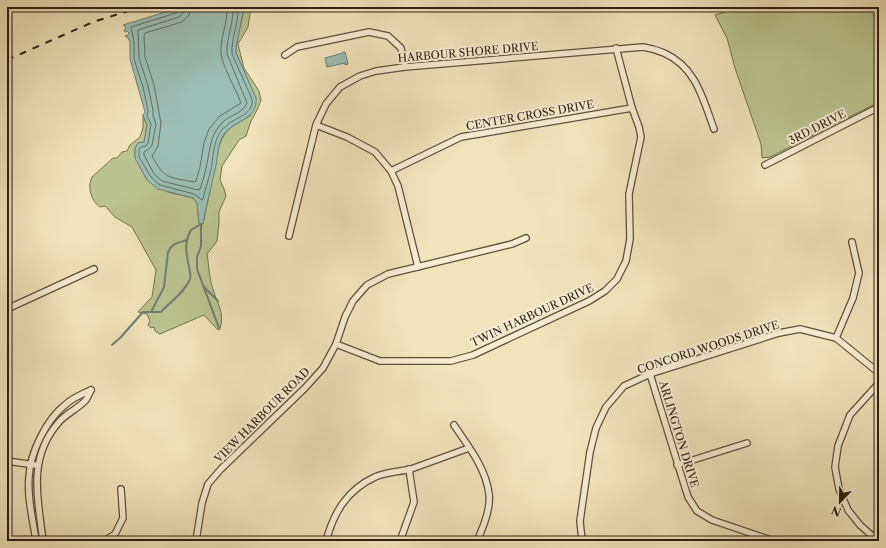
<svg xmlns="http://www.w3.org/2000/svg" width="886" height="548" font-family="'Libre Caslon Text',serif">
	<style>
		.green { fill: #bbc490; stroke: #747250 }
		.water { fill: #9bbeb5; stroke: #6f7e73 }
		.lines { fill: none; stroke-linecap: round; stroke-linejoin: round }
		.shore { stroke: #646e62; stroke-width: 1 }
		.stream { stroke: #6f7e73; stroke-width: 2 }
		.street-casing { stroke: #5d503b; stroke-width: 8 }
		.street { stroke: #f6edd3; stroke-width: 5.5 }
		.rail { stroke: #2c1f10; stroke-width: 2; stroke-dasharray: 7 7; stroke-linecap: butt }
		.labels { text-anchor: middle; stroke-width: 4; stroke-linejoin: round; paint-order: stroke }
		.street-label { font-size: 11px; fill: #2c1f10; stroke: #f6edd3 }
	</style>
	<rect width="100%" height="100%" fill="#f1e4bc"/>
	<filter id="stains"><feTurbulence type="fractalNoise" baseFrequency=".005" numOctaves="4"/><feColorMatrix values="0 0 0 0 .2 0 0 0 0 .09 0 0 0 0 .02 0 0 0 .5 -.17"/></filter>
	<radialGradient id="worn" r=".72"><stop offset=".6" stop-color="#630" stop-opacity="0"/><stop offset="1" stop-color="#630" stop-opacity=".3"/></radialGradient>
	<g class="green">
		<path d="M 242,7 L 251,7 L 248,27 L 238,44 L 244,68 L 259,91 L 261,100 L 258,108 L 251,121 L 246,136 L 239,140 L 222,166 L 220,180 L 224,189 L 226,196 L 219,212 L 219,223 L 217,241 L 207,254 C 209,265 209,278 213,289 C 217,304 225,312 220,329 L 218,330 L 204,315 L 160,334 L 155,331 L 154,327 L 151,328 L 148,325 L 150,321 L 147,314 L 138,312 L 152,297 L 156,270 L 132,227 L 115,217 L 105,206 L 100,207 C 91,201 87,187 92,177 L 113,158 L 117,158 L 122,152 L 127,151 L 130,145 L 140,137 L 143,128 L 143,115 L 147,125 L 144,142 L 138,143 L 135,148 L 135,158 L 147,180 L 168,192 L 193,198 L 197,203 L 199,223 L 203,224 L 219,146 C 226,127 234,126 250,116 L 256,98 L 236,53 L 236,47 L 243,13 Z"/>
		<path d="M 730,7 L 879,7 L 879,102 L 770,157 L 762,158 L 761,144 L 735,68 L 727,38 L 715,15 L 725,12 Z"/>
	</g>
	<g class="water">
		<path d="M 182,7 L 242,7 L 243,13 L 236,47 L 236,53 L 256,98 C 258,120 234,120 224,134 C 217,144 218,158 215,170 C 211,188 206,206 203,224 L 199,223 L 197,203 L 193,198 L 158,189 L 147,180 L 135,158 L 135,148 L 138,143 L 144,142 L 147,125 L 143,115 L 145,112 L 130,59 L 130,42 L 128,38 L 125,36 L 128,35 L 129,33 L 127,31 L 125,32 L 124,30 L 126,28 L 123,25 Z"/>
		<path d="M 343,52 L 345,52 L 348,64 L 345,65 L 345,63 L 327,67 L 325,58 L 343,53 Z"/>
	</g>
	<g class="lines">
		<g class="shore">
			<path d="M 179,7 L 179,10 L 176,13 L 131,27 L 134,42 L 134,59 L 143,87 L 148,111 L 147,116 L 151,124 L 148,143 L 146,146 L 141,147 L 139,149 L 139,157 L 151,177 L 160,185 L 194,194 L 202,200 L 203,199 C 205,189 209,179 211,169 C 214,154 213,136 226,126 C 235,117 254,115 252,99 L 232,54 C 231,38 239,23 238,7"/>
			<path d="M 184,7 L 183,13 L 179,17 L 138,30 L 139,58 L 148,86 L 153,110 L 153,116 L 156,124 L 152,145 L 149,149 L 144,152 L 144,155 L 154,174 L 162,181 L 198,190 L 200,189 C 202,182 205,175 206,168 C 210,152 209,137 221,124 C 228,115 243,114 247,103 L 227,54 C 226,38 234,23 233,7"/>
			<path d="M 190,7 L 189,15 L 182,22 L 145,33 L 144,36 L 145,57 L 154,85 L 161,123 L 158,146 L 152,156 C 165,180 169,177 194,182 L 196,181 L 200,167 L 204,143 L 209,129 L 220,116 L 241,103 C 236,89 222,66 221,53 C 220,38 228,23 227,7"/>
		</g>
		<g class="stream">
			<path d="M 201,224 L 201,246 L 197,257 L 197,269 L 219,328"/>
			<path d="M 204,287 L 218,301"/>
			<path d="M 151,312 L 164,287 L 168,252 C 172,243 178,243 187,240"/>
			<path d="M 112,345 L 121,337 L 143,312 L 161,312 C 170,302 185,292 190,279 C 191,275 190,271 189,267 C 186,253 184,242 191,230 L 201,224"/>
		</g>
		<g class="street-casing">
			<g id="street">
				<path d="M 285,55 L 297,47 L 369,32 L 388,36 L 401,48 L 405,67"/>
				<path d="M 316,125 L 347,137 L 375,152 L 391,171 L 398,186 L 418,267"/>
				<path d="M 765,165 L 879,107"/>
				<path d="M 391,171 L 461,137 L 632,108"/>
				<path d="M 289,236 L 316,125 L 326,104 L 340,87 L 360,76 L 376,71 L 405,67 L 643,47 C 650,48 657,50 664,53 C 696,67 703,99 714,129"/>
				<path d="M 7,309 L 94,269"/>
				<path d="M 836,338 L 853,298 L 859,273 L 852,242"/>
				<path d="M 336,344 L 380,361 L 451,361 L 473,355 L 589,301 L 605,291 L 617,279 L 626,261 L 630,239 L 629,194 L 641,137 L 639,127 L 632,108 L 616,48"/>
				<path d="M 650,374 L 688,497 L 697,511 L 712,520 L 774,541"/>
				<path d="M 454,425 C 468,446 486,468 489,494 C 491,508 483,528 477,541"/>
				<path d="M 7,461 L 35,465"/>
				<path d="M 677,465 L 747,443"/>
				<path d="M 36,541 C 33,520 27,498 29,477 C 30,453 46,420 65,405 C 72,398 82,394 91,390"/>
				<path d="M 43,541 C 38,499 27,458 59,422 C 66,414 77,409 85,401 C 88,398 89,393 91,390"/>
				<path d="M 104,541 L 115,534 L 123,518 L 121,489"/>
				<path d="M 196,541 L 202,503 L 208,484 L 221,469 L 305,388 L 323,368 L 336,344 L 345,317 L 353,301 L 367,285 L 388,274 L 512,244 L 526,238"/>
				<path d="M 326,541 C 334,512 347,490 375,477 C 385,472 399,472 411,469 C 430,462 450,455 469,448"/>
				<path d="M 400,541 L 414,502 L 409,469"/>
				<path d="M 582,541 L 580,521 L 590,452 L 596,428 L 606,407 L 624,386 L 650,374 L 779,333 L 800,329 L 836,338 L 879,373"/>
				<path d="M 878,541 L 860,525 L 848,510 L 839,489 L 835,467 L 838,446 L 850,415 L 879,383"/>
			</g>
		</g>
		<use href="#street" class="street"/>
		<path class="rail" d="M 7,60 L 93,22 L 141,7"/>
	</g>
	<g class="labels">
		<g class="street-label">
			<text transform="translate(468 52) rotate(-5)" y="4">HARBOUR SHORE DRIVE</text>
			<text transform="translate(530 115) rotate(-10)" y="4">CENTER CROSS DRIVE</text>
			<text transform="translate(817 127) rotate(-27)" y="4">3RD DRIVE</text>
			<text transform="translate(532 315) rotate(-25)" y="4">TWIN HARBOUR DRIVE</text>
			<text transform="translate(708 347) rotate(-18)" y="4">CONCORD WOODS DRIVE</text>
			<text transform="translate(262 415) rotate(-45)" y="4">VIEW HARBOUR ROAD</text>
			<text transform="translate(679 434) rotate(73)" y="4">ARLINGTON DRIVE</text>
		</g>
	</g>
	<rect width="886" height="548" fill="none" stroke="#f1e4bc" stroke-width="24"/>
	<rect x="8" y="8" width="870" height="532" fill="none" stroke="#2c1f10" stroke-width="2"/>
	<rect x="12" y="12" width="862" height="524" fill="none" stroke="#2c1f10"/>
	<g transform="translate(840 502) rotate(202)" stroke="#f6edd3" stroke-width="3" paint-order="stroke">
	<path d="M0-3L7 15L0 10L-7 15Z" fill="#2c1f10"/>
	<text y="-6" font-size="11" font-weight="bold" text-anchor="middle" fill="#2c1f10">N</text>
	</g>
	<rect width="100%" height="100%" filter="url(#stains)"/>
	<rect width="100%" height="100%" fill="url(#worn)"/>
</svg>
